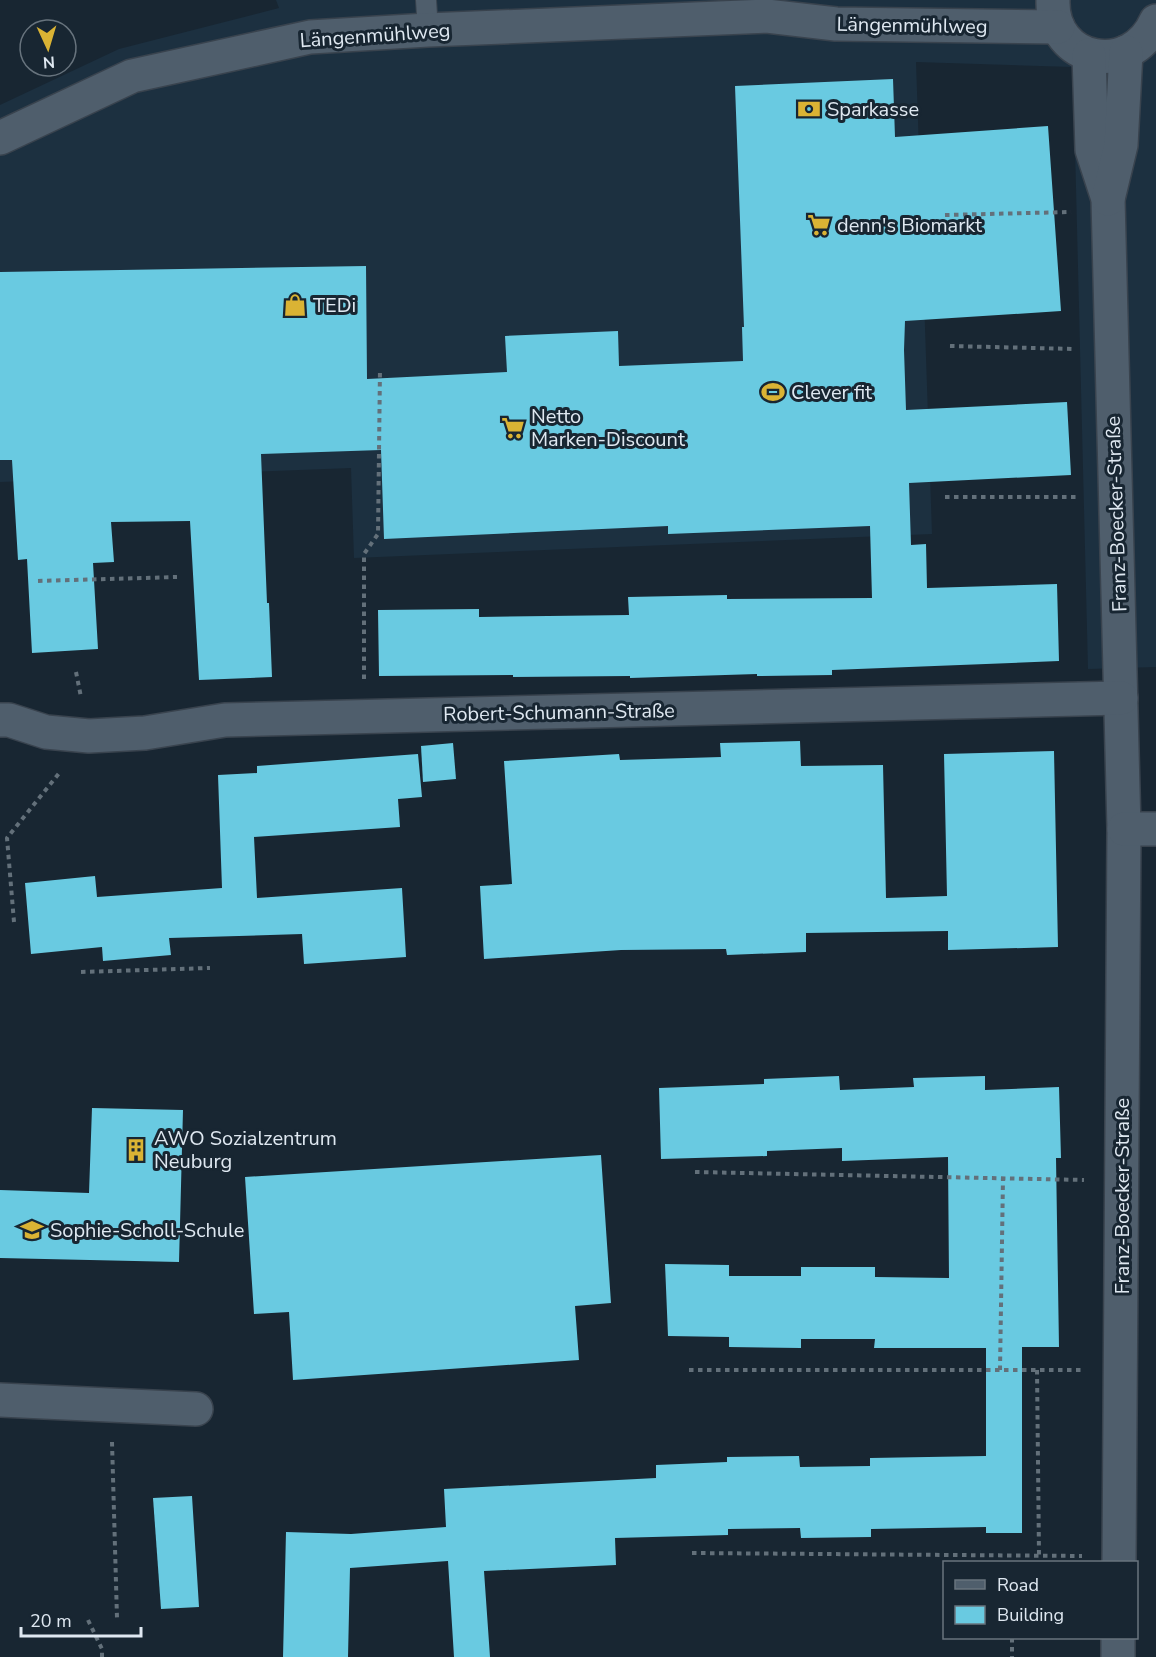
<svg xmlns="http://www.w3.org/2000/svg" width="1156" height="1657" font-family="'Nunito Sans',sans-serif">
	<style>
		.built { fill: #1c3040 }
		.building { fill: #69cae1 }
		.lines { fill: none; stroke-linecap: round; stroke-linejoin: round }
		.service-casing { stroke: #39434e; stroke-width: 22 }
		.minor-casing { stroke: #39434e; stroke-width: 36 }
		.path { stroke: #63707a; stroke-width: 4; stroke-dasharray: 4.5 4.5; stroke-linecap: butt }
		.service { stroke: #4f5e6c; stroke-width: 20 }
		.minor { stroke: #4f5e6c; stroke-width: 33 }
		.labels { text-anchor: middle; stroke-width: 6; stroke-linejoin: round; paint-order: stroke }
		.street-label { font-size: 20px; fill: #dfe8f1; stroke: #182632 }
		.poi-label { font-size: 20px; fill: #dfe8f1; stroke: #182632; text-anchor: start }
	</style>
	<rect width="100%" height="100%" fill="#182632"/>
	<path class="built" d="M 276,0 L 1156,0 L 1156,667 L 1088,669 L 1073,67 L 916,62 L 932,534 L 354,558 L 351,468 L 0,482 L 0,105 L 119,49 L 279,8 Z"/>
	<g class="building">
		<path d="M 893,79 L 895,137 L 1048,126 L 1061,311 L 905,321 L 904,350 L 906,410 L 1067,402 L 1071,475 L 909,483 L 911,545 L 926,544 L 927,588 L 1057,584 L 1059,661 L 832,670 L 832,675 L 757,676 L 757,674 L 630,678 L 630,676 L 513,677 L 513,675 L 379,676 L 378,610 L 479,609 L 479,617 L 629,615 L 628,597 L 727,595 L 727,599 L 872,598 L 870,526 L 668,534 L 668,526 L 384,539 L 381,450 L 261,454 L 267,603 L 269,603 L 272,677 L 199,680 L 190,521 L 111,522 L 114,562 L 93,563 L 98,649 L 32,653 L 27,559 L 18,560 L 12,460 L 0,460 L 0,272 L 366,266 L 367,379 L 507,372 L 505,336 L 618,331 L 619,366 L 743,361 L 742,327 L 744,327 L 735,86 Z"/>
		<path d="M 800,741 L 801,766 L 883,765 L 886,898 L 947,896 L 944,754 L 1054,751 L 1058,947 L 948,950 L 948,931 L 806,933 L 806,952 L 727,955 L 726,949 L 621,950 L 484,959 L 480,886 L 512,884 L 504,761 L 619,754 L 620,760 L 721,757 L 720,743 Z"/>
		<path d="M 453,743 L 456,779 L 423,782 L 421,746 Z"/>
		<path d="M 418,754 L 422,797 L 398,799 L 400,827 L 254,837 L 257,898 L 402,888 L 406,957 L 304,964 L 302,934 L 169,938 L 171,955 L 103,961 L 102,947 L 31,954 L 25,883 L 95,876 L 97,897 L 222,888 L 218,775 L 257,773 L 257,766 Z"/>
		<path d="M 839,1076 L 840,1090 L 914,1087 L 913,1078 L 985,1076 L 985,1090 L 1059,1087 L 1061,1158 L 1056,1158 L 1059,1347 L 1022,1347 L 1022,1533 L 986,1533 L 986,1527 L 871,1529 L 871,1537 L 801,1538 L 800,1528 L 728,1529 L 728,1535 L 615,1538 L 616,1565 L 484,1571 L 490,1657 L 454,1657 L 448,1561 L 350,1568 L 348,1657 L 283,1657 L 286,1532 L 351,1534 L 446,1527 L 444,1489 L 656,1478 L 656,1465 L 727,1462 L 727,1457 L 799,1456 L 800,1467 L 870,1466 L 870,1458 L 986,1456 L 986,1348 L 874,1348 L 875,1339 L 801,1339 L 801,1348 L 729,1347 L 729,1337 L 668,1336 L 665,1264 L 729,1265 L 729,1276 L 801,1276 L 801,1267 L 875,1267 L 875,1277 L 949,1278 L 948,1157 L 842,1161 L 842,1148 L 767,1151 L 767,1156 L 661,1159 L 659,1088 L 764,1084 L 764,1079 Z"/>
		<path d="M 92,1108 L 183,1110 L 179,1262 L 0,1258 L 0,1190 L 89,1193 Z"/>
		<path d="M 601,1155 L 611,1303 L 575,1306 L 579,1360 L 293,1380 L 289,1312 L 254,1314 L 245,1177 Z"/>
		<path d="M 192,1496 L 199,1607 L 161,1609 L 153,1498 Z"/>
	</g>
	<g class="lines">
		<g class="service-casing">
			<path id="service" d="M 426,0 L 428,30"/>
		</g>
		<g class="minor-casing">
			<g id="minor">
				<path d="M 1053,0 C 1051,63 1131,78 1156,21"/>
				<path d="M 1089,55 L 1092,150 L 1108,199 L 1124,829 L 1119,1562"/>
				<path d="M 0,138 L 132,76 L 310,37 L 428,30 L 767,16 L 836,24 L 1058,27"/>
				<path d="M 1108,199 L 1121,145 L 1126,52"/>
				<path d="M 0,720 L 9,720 L 46,732 L 89,736 L 145,733 L 225,720 L 1121,698"/>
				<path d="M 1124,829 L 1156,829"/>
				<path d="M 0,1400 L 196,1409"/>
				<path d="M 1118,1657 L 1118,1638"/>
			</g>
		</g>
		<g class="path">
			<path d="M 945,215 L 1071,212"/>
			<path d="M 950,346 L 1075,349"/>
			<path d="M 945,497 L 1079,497"/>
			<path d="M 38,581 L 177,577"/>
			<path d="M 76,672 L 81,697"/>
			<path d="M 364,679 L 364,554 L 378,534 L 380,369"/>
			<path d="M 14,922 L 7,838 L 60,772"/>
			<path d="M 81,972 L 210,968"/>
			<path d="M 695,1172 L 1084,1180"/>
			<path d="M 689,1370 L 1084,1370"/>
			<path d="M 1000,1370 L 1003,1178"/>
			<path d="M 1037,1370 L 1039,1555"/>
			<path d="M 112,1442 L 117,1618"/>
			<path d="M 692,1553 L 1082,1556"/>
			<path d="M 88,1620 L 102,1649 L 102,1657"/>
			<path d="M 1012,1638 L 1012,1657"/>
		</g>
		<use href="#service" class="service"/>
		<use href="#minor" class="minor"/>
	</g>
	<defs>
		<g id="bank-bare" transform="scale(1.8)"><path d="M-6-4H6V4H-6ZM0-2.3a2.3 2.3 0 1 0 0 4.6a2.3 2.3 0 1 0 0-4.6Z" fill="#dab334" stroke="#182632" stroke-width="2.5" paint-order="stroke"/></g>
		<g id="supermarket-bare" transform="scale(1.8)"><path d="M-6-5.5h2.5l.6 2H6L4.5 2H-2.5L-4.4-4H-6ZM-1.5 3.2a1.3 1.3 0 1 0 .1 0ZM3 3.2a1.3 1.3 0 1 0 .1 0Z" fill="#dab334" stroke="#182632" stroke-width="2.5" paint-order="stroke"/></g>
		<g id="shop-bare" transform="scale(1.8)"><path d="M-5-2.5h2.3a2.7 3.5 0 0 1 5.4 0H5L5.5 6h-11ZM-1.5-2.5h3a1.5 2.3 0 0 0-3 0Z" fill="#dab334" stroke="#182632" stroke-width="2.5" paint-order="stroke"/></g>
		<g id="stadium-bare" transform="scale(1.8)"><path d="M0-5a6.5 5 0 1 0 0 10a6.5 5 0 1 0 0-10ZM-3.5-1.8h7v3.6h-7Z" fill="#dab334" stroke="#182632" stroke-width="2.5" paint-order="stroke"/></g>
		<g id="building-bare" transform="scale(1.8)"><path d="M-4-6H4V6H1V3H-1V6H-4ZM-2.5-4.3h1.7v1.8h-1.7ZM.8-4.3h1.7v1.8H.8ZM-2.5-1h1.7V.8h-1.7ZM.8-1h1.7V.8H.8Z" fill="#dab334" stroke="#182632" stroke-width="2.5" paint-order="stroke"/></g>
		<g id="school-bare" transform="scale(1.8)"><path d="M0-5L7-2L0 1L-7-2ZM-4 1L0 2.5L4 1V4Q0 6-4 4Z" fill="#dab334" stroke="#182632" stroke-width="2.5" paint-order="stroke"/></g>
	</defs>
	<g fill-rule="evenodd">
		<use href="#bank-bare" x="809" y="109"/>
		<use href="#supermarket-bare" x="819" y="225"/>
		<use href="#shop-bare" x="295" y="305"/>
		<use href="#stadium-bare" x="773" y="392"/>
		<use href="#supermarket-bare" x="513" y="428"/>
		<use href="#building-bare" x="136" y="1150"/>
		<use href="#school-bare" x="32" y="1230"/>
	</g>
	<g class="labels">
		<g class="street-label">
			<text transform="translate(912 25) rotate(1)" y="7">Längenmühlweg</text>
			<text transform="translate(375 35) rotate(-4)" y="7">Längenmühlweg</text>
			<text transform="translate(1116 514) rotate(-92)" y="7">Franz-Boecker-Straße</text>
			<text transform="translate(559 712) rotate(-1)" y="7">Robert-Schumann-Straße</text>
			<text transform="translate(1122 1196) rotate(-90)" y="7">Franz-Boecker-Straße</text>
		</g>
		<g class="poi-label">
			<text x="827" y="116">Sparkasse</text>
			<text x="837" y="232">denn's Biomarkt</text>
			<text x="313" y="312">TEDi</text>
			<text x="791" y="399">Clever fit</text>
			<text x="531" y="423">Netto<tspan x="531" dy="23">Marken-Discount</tspan></text>
			<text x="154" y="1145">AWO Sozialzentrum<tspan x="154" dy="23">Neuburg</tspan></text>
			<text x="50" y="1237">Sophie-Scholl-Schule</text>
		</g>
	</g>
	<rect x="943" y="1561" width="195" height="78" fill="#182632" stroke="#68747e" stroke-width="1.5"/>
	<rect x="955" y="1580" width="30" height="9" fill="#4f5e6c" stroke="#68747e" stroke-width="1.5"/>
	<text x="997" y="1591" font-size="18" fill="#dfe8f1">Road</text>
	<rect x="955" y="1606" width="30" height="18" fill="#69cae1" stroke="#68747e" stroke-width="1.5"/>
	<text x="997" y="1621" font-size="18" fill="#dfe8f1">Building</text>
	<g transform="translate(48 48) rotate(176)"><circle r="28" fill="#182632" stroke="#68747e" stroke-width="1.5"/>
	<path d="M0-4.5L10 22L0 15L-10 22Z" fill="#dab334"/>
	<text y="-9" font-size="16" font-weight="bold" text-anchor="middle" fill="#dfe8f1">N</text>
	</g>
	<path d="M21 1627v9h120v-9" fill="none" stroke="#dfe8f1" stroke-width="3"/>
	<text x="30" y="1627" font-size="18" fill="#dfe8f1" stroke="#182632" stroke-width="4.5" paint-order="stroke">20 m</text>
</svg>
